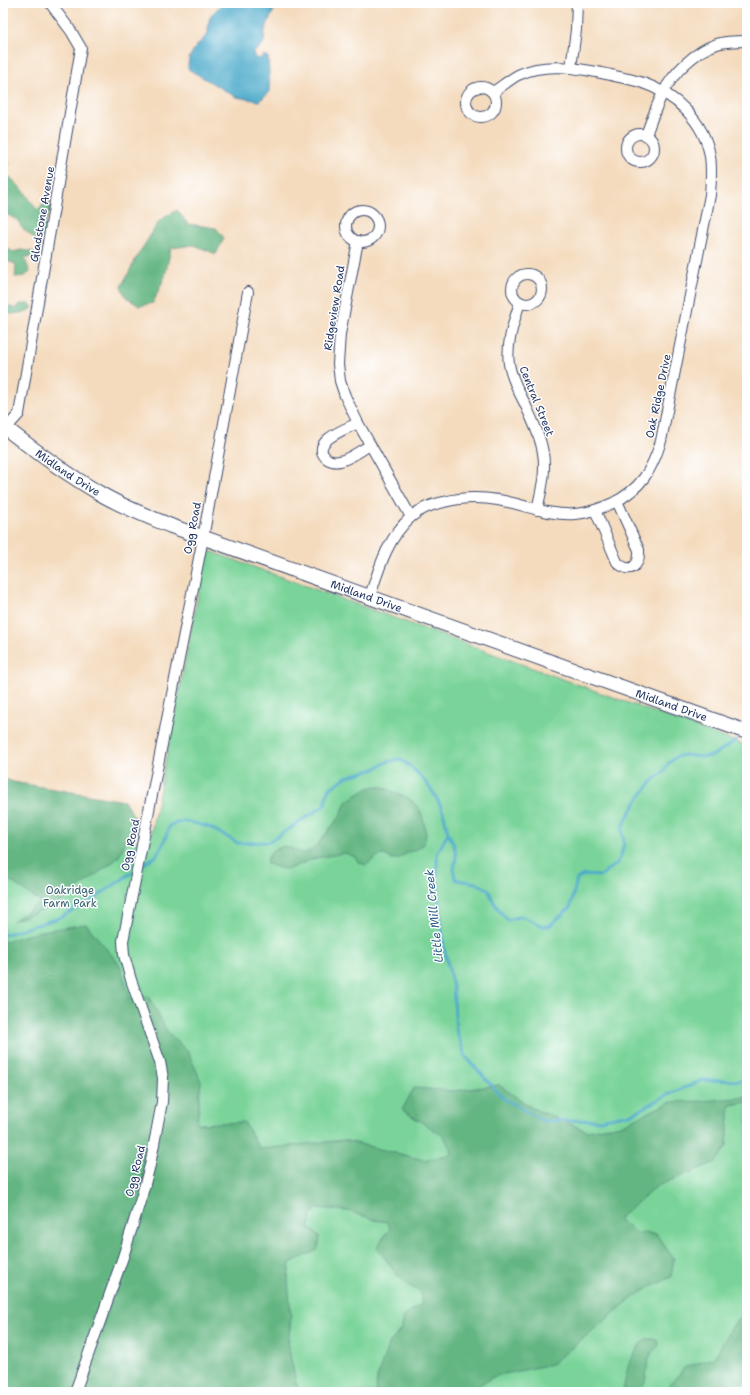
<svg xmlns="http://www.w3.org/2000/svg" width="750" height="1395" font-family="'Shantell Sans',sans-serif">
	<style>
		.green { fill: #7ad49a; stroke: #4a827c }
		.forest { fill: #63b682; stroke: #3f7270 }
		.water { fill: #4aa9c9; stroke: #326c94 }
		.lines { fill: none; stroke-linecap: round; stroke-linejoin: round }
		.stream { stroke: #4aa9c9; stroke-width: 3 }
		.street-casing { stroke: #3c496c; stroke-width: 12 }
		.secondary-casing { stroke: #3c496c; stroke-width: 16 }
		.street { stroke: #fff; stroke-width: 10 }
		.secondary { stroke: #fff; stroke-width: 14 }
		.labels { text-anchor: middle; stroke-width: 3; stroke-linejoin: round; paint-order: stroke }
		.street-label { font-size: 11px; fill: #1b2f5e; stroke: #fff }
		.park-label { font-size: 11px; fill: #386170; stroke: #fff }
		.water-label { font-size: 12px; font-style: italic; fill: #2e6089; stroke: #fff }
	</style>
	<rect width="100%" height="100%" fill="#fff"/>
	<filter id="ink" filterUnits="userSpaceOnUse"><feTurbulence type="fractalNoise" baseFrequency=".025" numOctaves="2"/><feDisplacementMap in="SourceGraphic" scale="8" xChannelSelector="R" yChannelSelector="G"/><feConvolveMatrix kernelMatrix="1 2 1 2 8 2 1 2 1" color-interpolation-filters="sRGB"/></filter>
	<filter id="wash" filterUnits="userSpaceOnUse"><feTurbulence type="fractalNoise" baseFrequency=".012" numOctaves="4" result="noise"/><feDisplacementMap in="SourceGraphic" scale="16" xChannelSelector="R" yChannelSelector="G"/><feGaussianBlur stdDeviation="0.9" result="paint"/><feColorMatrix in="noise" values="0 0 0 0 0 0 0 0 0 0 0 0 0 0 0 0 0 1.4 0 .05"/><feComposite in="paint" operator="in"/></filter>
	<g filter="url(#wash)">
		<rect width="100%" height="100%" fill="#f4dbbe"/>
		<path class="green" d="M 207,550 L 747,746 L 747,1392 L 3,1392 L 3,813 L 149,844 Z"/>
		<g class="forest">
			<path d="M 3,154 L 5,155 L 9,163 L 6,173 L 24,191 L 37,210 L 47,201 L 52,204 L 45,224 L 46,235 L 36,240 L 21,227 L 19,221 L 8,215 L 3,215 Z"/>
			<path d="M 177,210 L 188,224 L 216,228 L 224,238 L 216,254 L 194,245 L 171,248 L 165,276 L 153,303 L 139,306 L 126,297 L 121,287 L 138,255 L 160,220 Z"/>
			<path d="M 3,245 L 13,252 L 21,250 L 35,252 L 32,257 L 24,257 L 30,272 L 25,276 L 15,277 L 16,264 L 3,260 Z"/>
			<path d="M 3,304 L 16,309 L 20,304 L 30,304 L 33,308 C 25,313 12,315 3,313 Z"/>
			<path d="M 3,778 L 13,782 L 124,801 L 136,819 L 118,858 L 56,905 L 13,921 L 41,902 L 3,876 Z"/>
			<path d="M 377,786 L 383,787 L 410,799 L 420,810 L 424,822 L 426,835 L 424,844 L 416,850 L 408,852 L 398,859 L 391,859 L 385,855 L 378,856 L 366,865 L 358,862 L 355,857 L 345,853 L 316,858 L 288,869 L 280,868 L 266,863 C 269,852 275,849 285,846 L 303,853 L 308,852 L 317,845 L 340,816 L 346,802 L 368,788 Z"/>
			<path d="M 86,924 L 120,965 L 130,998 L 148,996 L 167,1031 L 188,1052 L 201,1081 L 197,1124 L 244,1122 L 260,1149 L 344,1140 L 424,1160 L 453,1154 L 444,1136 L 402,1110 L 414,1088 L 455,1091 L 499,1085 L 532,1108 L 587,1131 L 621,1125 L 671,1102 L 704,1101 L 747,1097 L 747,1102 L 730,1105 L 727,1146 L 716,1162 L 657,1186 L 618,1219 L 636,1233 L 656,1234 L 674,1259 L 671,1277 L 641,1292 L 626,1303 L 552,1364 L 495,1376 L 467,1392 L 376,1392 L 377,1378 L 388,1345 L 402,1328 L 404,1316 L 421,1305 L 421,1292 L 407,1285 L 394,1271 L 377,1247 L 390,1228 L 387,1222 L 375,1220 L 348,1211 L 318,1208 L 311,1215 L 309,1228 C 320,1235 322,1237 317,1250 L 290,1263 L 288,1279 L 291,1317 L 288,1345 L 298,1392 L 3,1392 L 3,942 L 42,931 Z"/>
			<path d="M 747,1314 L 747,1392 L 664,1392 L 685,1367 L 714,1358 L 735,1322 Z"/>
			<path d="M 646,1339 L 652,1339 L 657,1340 L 659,1345 C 654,1350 650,1355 648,1361 C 645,1375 649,1380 638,1392 L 623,1392 L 628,1366 L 640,1344 Z"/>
		</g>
		<path class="water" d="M 223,3 L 277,3 L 265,30 L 264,42 L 261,47 L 253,52 L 254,56 L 259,59 L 265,55 L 268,57 L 270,92 L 259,101 L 236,97 L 188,69 C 187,53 198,45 208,34 C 208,15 211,15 223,3 Z"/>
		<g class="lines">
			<g class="stream">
				<path d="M 448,833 C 453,841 456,849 456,858 C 455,867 451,872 457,880 L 476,883 L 488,889 C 490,892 490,895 492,898 C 494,904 503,916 508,920 L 521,916 L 543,926 L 549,926 L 570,908 L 577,879 L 583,875 L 601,876 L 607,870 L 616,865 L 621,856 L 624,843 L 622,830 L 626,819 L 639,798 L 654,779 L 663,773 L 668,764 L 676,757 L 684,755 L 702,757 L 712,756 L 737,740"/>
				<path d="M 141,866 L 156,856 L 164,842 L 170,825 L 185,821 L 209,827 L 238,843 L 269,842 L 325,805 L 328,790 L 346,777 L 375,769 L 387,762 L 400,759 C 418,771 433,789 442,809 C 445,816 446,825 448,833 L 437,854 L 437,886 L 444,947 L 453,987 L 456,1029 L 465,1056 L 503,1098 L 543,1121 L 600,1120 L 634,1113 L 667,1095 L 703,1080 L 747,1081"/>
				<path d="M 3,935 L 59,918 L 94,899 L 134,871"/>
			</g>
		</g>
	</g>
	<g filter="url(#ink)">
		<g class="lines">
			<g class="street-casing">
				<g id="street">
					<path d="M 571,68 L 576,30 L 577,3"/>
					<circle cx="481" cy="102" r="15"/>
					<circle cx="640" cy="148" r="14"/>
					<path d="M 646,135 C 651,121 656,106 663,93 C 673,73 695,51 717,44 C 726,41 737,41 747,41"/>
					<circle cx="362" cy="226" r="16"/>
					<path d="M 358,241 L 340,334 L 338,364 L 340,381 L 345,396 L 358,423 L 411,517"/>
					<circle cx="527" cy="289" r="15"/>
					<path d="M 520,302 C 514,321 506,344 509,364 C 511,378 519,392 525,404 C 534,424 545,445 544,468 C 544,482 540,496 537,510"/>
					<path d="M 358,423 C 347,428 309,442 326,458 C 329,461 335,462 340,461 C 350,459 361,450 370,445"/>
					<path d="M 3,432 L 19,414 L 81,48 L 71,31 L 50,3"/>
					<path d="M 595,510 L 617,562 C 630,575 640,566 639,550 L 617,501"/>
					<path d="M 370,596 C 379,568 388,537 411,517 C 420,509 433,504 444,502 C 462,497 480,497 498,500 C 523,504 549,516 575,514 C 588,513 602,508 613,503 C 641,489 652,470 661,441 L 710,195 C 711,182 712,169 710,156 C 704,121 675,94 643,83 C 633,79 621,78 611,75 C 581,69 547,61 518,75 C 509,80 501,87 493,92"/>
					<path d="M 75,1392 L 123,1257 L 142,1195 L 150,1165 L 162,1102 L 163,1078 L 160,1062 L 131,980 L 124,955 L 123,941 L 203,538 L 248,292"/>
				</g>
			</g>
			<g class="secondary-casing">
				<g id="secondary">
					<path id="s1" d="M 3,426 C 35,451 66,474 101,494 C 123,507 147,516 171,526 L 747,732"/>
				</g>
			</g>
			<use href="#street" class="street"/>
			<use href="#secondary" class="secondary"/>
		</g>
	</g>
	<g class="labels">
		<g class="street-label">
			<text transform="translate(42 214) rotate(-80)" y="4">Gladstone Avenue</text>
			<text transform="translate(334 308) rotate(-81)" y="4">Ridgeview Road</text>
			<text transform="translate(658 396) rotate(-78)" y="4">Oak Ridge Drive</text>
			<text transform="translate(537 401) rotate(68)" y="4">Central Street</text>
			<text dy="4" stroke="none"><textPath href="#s1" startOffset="80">Midland Drive</textPath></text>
			<text transform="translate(192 528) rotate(-79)" y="4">Ogg Road</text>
			<text dy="4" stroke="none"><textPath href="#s1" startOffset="404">Midland Drive</textPath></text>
			<text dy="4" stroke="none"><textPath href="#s1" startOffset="728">Midland Drive</textPath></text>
			<text transform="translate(130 845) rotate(-78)" y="4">Ogg Road</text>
			<text transform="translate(135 1171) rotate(-76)" y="4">Ogg Road</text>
		</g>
		<g class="park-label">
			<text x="70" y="894">Oakridge<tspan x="70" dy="13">Farm Park</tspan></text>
		</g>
		<g class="water-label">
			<text transform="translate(434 916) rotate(-96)" y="4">Little Mill Creek</text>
		</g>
	</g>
	<rect width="750" height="1395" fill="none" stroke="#fff" stroke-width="16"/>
</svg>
